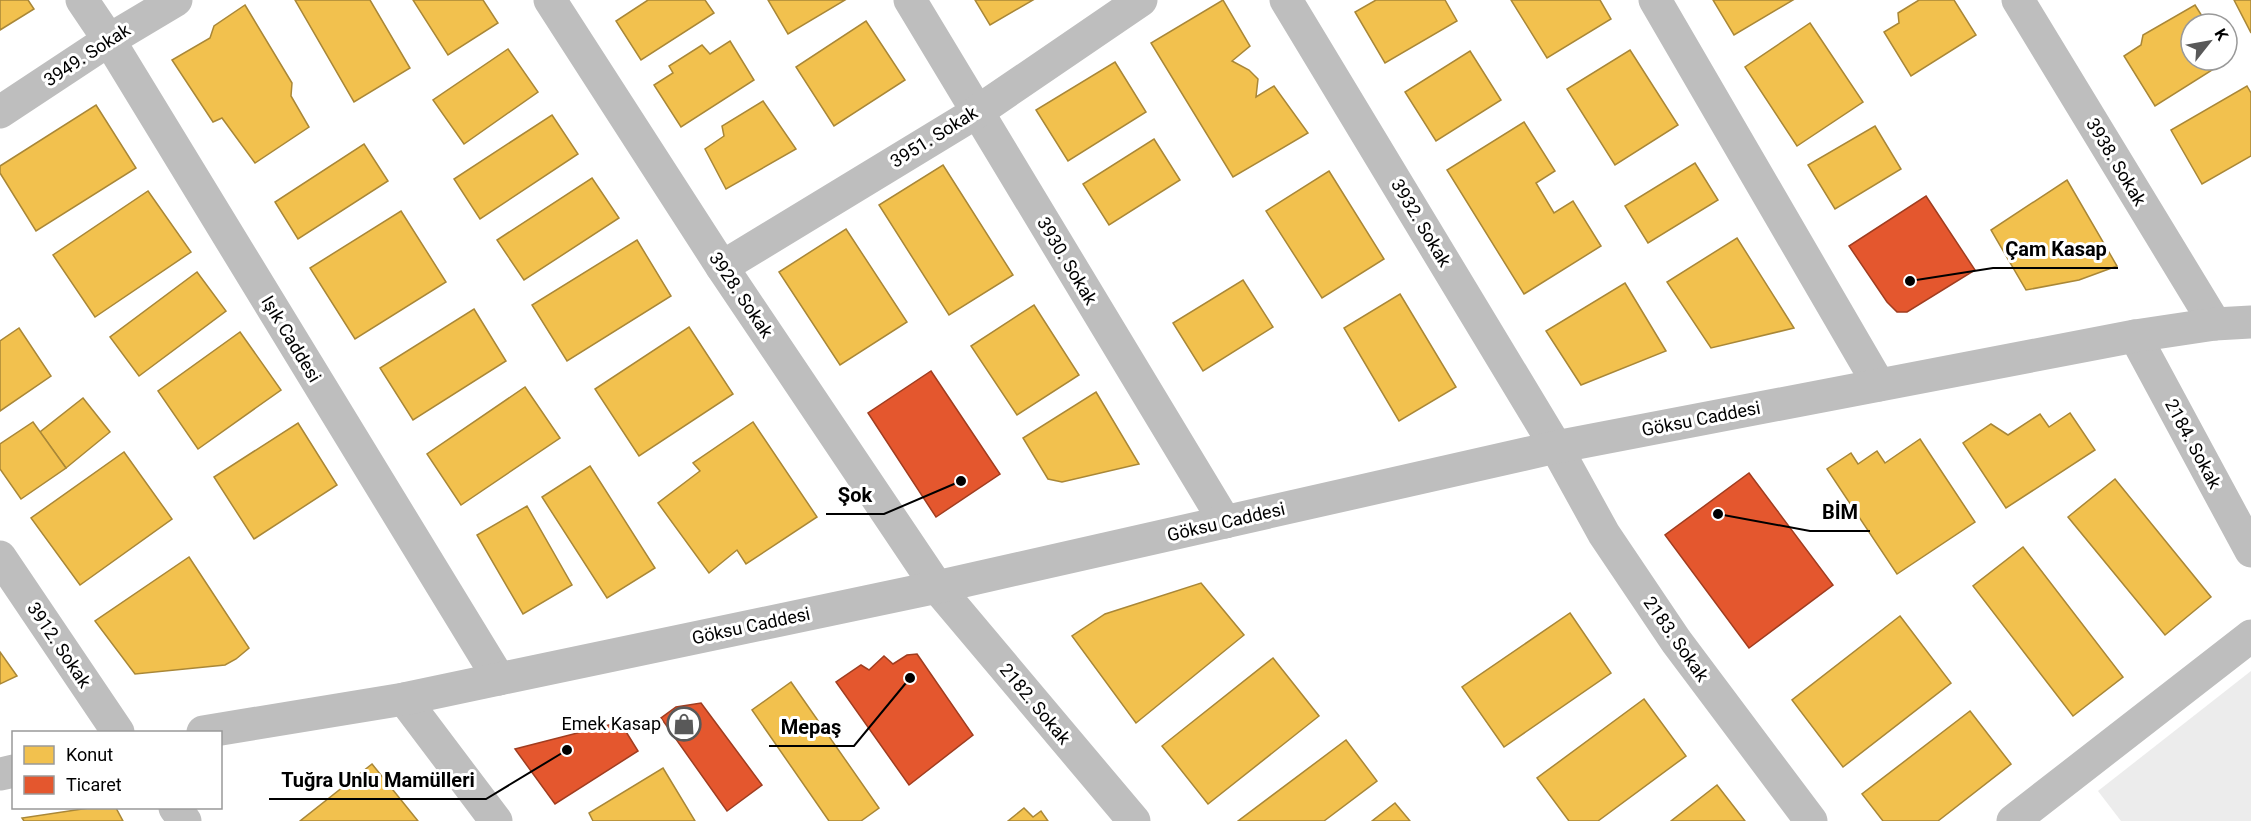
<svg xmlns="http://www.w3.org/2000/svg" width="2251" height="821" font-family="Roboto,sans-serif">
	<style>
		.green { fill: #ececec }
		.homes { fill: #f2c14e; stroke: #a98737; stroke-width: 1.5 }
		.shops { fill: #e4572e; stroke: #a03d20; stroke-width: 1.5 }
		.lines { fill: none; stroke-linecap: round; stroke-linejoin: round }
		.minor { stroke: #bebebe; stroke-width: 33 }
		.tertiary { stroke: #bebebe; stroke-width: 33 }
		.labels { text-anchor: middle; stroke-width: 6; stroke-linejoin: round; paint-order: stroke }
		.street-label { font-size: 18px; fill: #000; stroke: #fff }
		.poi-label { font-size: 18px; fill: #000; stroke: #fff; text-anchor: end }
		.leader { fill: none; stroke: #000; stroke-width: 2 }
		.callout-dot { fill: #000; stroke: #fff; stroke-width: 2 }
		.callout-label { font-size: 20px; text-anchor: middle; font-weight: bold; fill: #000; stroke: #fff; stroke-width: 6; stroke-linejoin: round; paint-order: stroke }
	</style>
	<rect width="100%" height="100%" fill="#fff"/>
	<path class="green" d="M 2251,671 L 2251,821 L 2121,821 L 2098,791 Z"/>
	<g class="homes">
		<path d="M 0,0 L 28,0 L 34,9 L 0,30 Z"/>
		<path d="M 295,0 L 370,0 L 410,68 L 354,102 Z"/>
		<path d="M 413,0 L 483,0 L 498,23 L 448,55 Z"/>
		<path d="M 648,0 L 705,0 L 714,13 L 641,60 L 616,21 Z"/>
		<path d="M 768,0 L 845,0 L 788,34 Z"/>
		<path d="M 975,0 L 1033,0 L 990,25 Z"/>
		<path d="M 1223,0 L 1250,46 L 1232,61 L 1249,70 L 1258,79 L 1256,97 L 1274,86 L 1308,133 L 1233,177 L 1151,43 Z"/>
		<path d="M 1376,0 L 1445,0 L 1457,21 L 1385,63 L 1355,12 Z"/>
		<path d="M 1511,0 L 1600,0 L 1611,19 L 1547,58 Z"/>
		<path d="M 1713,0 L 1793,0 L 1734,35 Z"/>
		<path d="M 1919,0 L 1954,0 L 1976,35 L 1911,76 L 1884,32 L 1899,23 L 1898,13 Z"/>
		<path d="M 2234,0 L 2251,0 L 2251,33 Z"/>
		<path d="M 245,5 L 292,83 L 291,96 L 309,127 L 255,163 L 222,118 L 213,122 L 172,60 L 210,38 L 214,26 Z"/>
		<path d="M 2195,5 L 2207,24 L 2191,24 L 2191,60 L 2227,60 L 2227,58 L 2228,60 L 2155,106 L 2124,56 L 2141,45 L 2143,35 Z"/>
		<path d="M 866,21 L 905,80 L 834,126 L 796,67 Z"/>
		<path d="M 1810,23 L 1863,102 L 1797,146 L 1745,67 Z"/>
		<path d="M 730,41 L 754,80 L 681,127 L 654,85 L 673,73 L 669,66 L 702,45 L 710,54 Z"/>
		<path d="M 508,49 L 538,92 L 464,144 L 433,100 Z"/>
		<path d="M 1630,50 L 1678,125 L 1615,165 L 1567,89 Z"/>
		<path d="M 1470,51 L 1501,100 L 1436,141 L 1405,92 Z"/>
		<path d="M 1115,62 L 1146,112 L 1068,161 L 1036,110 Z"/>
		<path d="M 2247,86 L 2251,93 L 2251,156 L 2202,184 L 2171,130 Z"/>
		<path d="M 763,101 L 796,149 L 726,189 L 705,149 L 724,136 L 722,126 Z"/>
		<path d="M 96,105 L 136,168 L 36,231 L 0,173 L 0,166 Z"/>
		<path d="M 552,115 L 578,154 L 480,219 L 454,179 Z"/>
		<path d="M 1524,122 L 1555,171 L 1536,183 L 1554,213 L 1573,201 L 1601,246 L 1524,294 L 1447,170 Z"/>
		<path d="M 1875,126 L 1901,169 L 1835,209 L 1808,165 Z"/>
		<path d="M 1154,139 L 1180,180 L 1109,225 L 1083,184 Z"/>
		<path d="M 364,144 L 388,181 L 298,239 L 275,202 Z"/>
		<path d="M 1695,163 L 1718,200 L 1648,243 L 1625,206 Z"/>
		<path d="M 943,165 L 1013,275 L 949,315 L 879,205 Z"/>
		<path d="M 1329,171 L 1384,259 L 1322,298 L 1266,211 Z"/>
		<path d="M 592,178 L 619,218 L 524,280 L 497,240 Z"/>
		<path d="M 2067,180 L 2117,266 L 2079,280 L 2026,290 L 1991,230 Z"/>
		<path d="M 148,191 L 191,252 L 95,317 L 53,255 Z"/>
		<path d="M 401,211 L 446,282 L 355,339 L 310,268 Z"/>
		<path d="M 846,229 L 907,322 L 840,365 L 779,272 Z"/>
		<path d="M 1737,238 L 1794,328 L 1711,348 L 1667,282 Z"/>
		<path d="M 637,240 L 671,296 L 567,361 L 532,305 Z"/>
		<path d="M 197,272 L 226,311 L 139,376 L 110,337 Z"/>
		<path d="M 1243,280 L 1273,327 L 1203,371 L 1173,323 Z"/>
		<path d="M 1625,283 L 1666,351 L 1581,385 L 1546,331 Z"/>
		<path d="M 1400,294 L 1456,387 L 1399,421 L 1344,328 Z"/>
		<path d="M 1034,305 L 1079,375 L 1017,415 L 971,346 Z"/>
		<path d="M 474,309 L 506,361 L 413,420 L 380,368 Z"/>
		<path d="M 689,327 L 733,394 L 639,456 L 595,389 Z"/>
		<path d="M 19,328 L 51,376 L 0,411 L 0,341 Z"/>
		<path d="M 240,332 L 281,390 L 198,449 L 158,391 Z"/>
		<path d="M 525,387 L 560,438 L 461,505 L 427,454 Z"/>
		<path d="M 1096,392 L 1139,464 L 1062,482 L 1048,479 L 1023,438 Z"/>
		<path d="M 83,398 L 110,432 L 66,468 L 40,432 Z"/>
		<path d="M 2070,413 L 2095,450 L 2006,508 L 1963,443 L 1991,424 L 2008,435 L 2040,414 L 2049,427 Z"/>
		<path d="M 33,422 L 66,468 L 21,499 L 0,469 L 0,444 Z"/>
		<path d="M 753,422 L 817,517 L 746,564 L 737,550 L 709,573 L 658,503 L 700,471 L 693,463 Z"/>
		<path d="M 298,423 L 337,485 L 254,539 L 214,477 Z"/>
		<path d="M 1920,439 L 1975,522 L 1897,574 L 1827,469 L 1851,453 L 1858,464 L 1877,451 L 1885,463 Z"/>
		<path d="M 124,452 L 172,519 L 80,585 L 31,518 Z"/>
		<path d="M 590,466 L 655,568 L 607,598 L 542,497 Z"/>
		<path d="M 2115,479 L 2211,597 L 2165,635 L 2068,517 Z"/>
		<path d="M 527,506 L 572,585 L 523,614 L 477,535 Z"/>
		<path d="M 2023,547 L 2123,677 L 2073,716 L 1973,586 Z"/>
		<path d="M 189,557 L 249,648 L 236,659 L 225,665 L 135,674 L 95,621 Z"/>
		<path d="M 1201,583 L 1244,635 L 1136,723 L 1072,636 L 1105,614 Z"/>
		<path d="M 1570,613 L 1611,673 L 1504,747 L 1462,687 Z"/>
		<path d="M 1900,616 L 1951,683 L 1843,767 L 1792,700 Z"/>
		<path d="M 0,652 L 17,676 L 0,684 Z"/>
		<path d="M 1273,658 L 1319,716 L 1208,804 L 1162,746 Z"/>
		<path d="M 791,682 L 879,808 L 861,821 L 829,821 L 752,710 Z"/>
		<path d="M 1644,699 L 1686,756 L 1598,821 L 1569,821 L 1537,778 Z"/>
		<path d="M 1970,711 L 2011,764 L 1938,821 L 1883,821 L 1862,794 Z"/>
		<path d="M 1346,740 L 1377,781 L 1324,821 L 1238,821 Z"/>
		<path d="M 372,764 L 418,821 L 300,821 Z"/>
		<path d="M 663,768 L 695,821 L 593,821 L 589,813 Z"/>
		<path d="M 1717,785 L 1745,821 L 1671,821 Z"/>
		<path d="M 1395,803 L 1410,821 L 1372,821 Z"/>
		<path d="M 89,808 L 116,808 L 123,821 L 24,821 L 22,818 Z"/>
		<path d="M 1024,808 L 1033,817 L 1041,811 L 1048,821 L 1008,821 Z"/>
	</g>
	<g class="shops">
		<path d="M 1926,196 L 1975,270 L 1907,312 L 1897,312 L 1887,302 L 1849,246 Z"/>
		<path d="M 931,371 L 1000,474 L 936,517 L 868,413 Z"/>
		<path d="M 1749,473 L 1833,585 L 1749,648 L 1665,535 Z"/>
		<path d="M 917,654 L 973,735 L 909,785 L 836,682 L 861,665 L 869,670 L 884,656 L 893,664 L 907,655 Z"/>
		<path d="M 701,703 L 762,785 L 727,811 L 661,718 L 676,707 Z"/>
		<path d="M 620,722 L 638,751 L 555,804 L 515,749 Z"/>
	</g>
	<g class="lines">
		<g class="minor">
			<path d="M 550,0 L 722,267 L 937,587 L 1134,821"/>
			<path d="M 910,0 L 1225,522"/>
			<path d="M 1286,0 L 1556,447 L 1604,534 L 1676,641 L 1811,821"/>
			<path d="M 1655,0 L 1879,385"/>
			<path d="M 2018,0 L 2215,324"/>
			<path d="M 0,112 L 109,40 L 176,0"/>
			<path d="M 722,267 L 977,112 L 1141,0"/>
			<path d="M 2135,336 L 2251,551"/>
			<path d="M 0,557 L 118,732"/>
			<path d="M 175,808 L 185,821"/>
			<path d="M 2013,821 L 2251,636"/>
		</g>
		<g class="tertiary">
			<path d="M 82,0 L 109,40 L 499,679"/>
			<path d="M 404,699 L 496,821"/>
			<path d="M 203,732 L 404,699 L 937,587 L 1556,447 L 2135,336 L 2215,324 L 2251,322"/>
			<path d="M 0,774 L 14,771"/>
		</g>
	</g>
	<defs>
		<g id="shop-ring" transform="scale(1.725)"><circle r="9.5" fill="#fff" stroke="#595959" stroke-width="1.5"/><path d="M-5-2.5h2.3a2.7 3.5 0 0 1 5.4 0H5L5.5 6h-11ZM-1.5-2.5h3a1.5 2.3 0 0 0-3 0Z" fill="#595959"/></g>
	</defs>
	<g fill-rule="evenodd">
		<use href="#shop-ring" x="684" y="724"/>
	</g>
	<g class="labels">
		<g class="street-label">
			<text transform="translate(87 55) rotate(-33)" y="6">3949. Sokak</text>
			<text transform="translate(934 137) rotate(-32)" y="6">3951. Sokak</text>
			<text transform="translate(2116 162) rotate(59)" y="6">3938. Sokak</text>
			<text transform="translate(1421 223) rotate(59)" y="6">3932. Sokak</text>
			<text transform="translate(1067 261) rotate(59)" y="6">3930. Sokak</text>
			<text transform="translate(741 295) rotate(56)" y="6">3928. Sokak</text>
			<text transform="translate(291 339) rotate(59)" y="6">Işık Caddesi</text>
			<text transform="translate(1701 419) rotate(-11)" y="6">Göksu Caddesi</text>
			<text transform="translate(2193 444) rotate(62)" y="6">2184. Sokak</text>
			<text transform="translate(1226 522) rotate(-13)" y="6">Göksu Caddesi</text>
			<text transform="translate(751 626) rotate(-12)" y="6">Göksu Caddesi</text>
			<text transform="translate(1676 639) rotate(55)" y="6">2183. Sokak</text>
			<text transform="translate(59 645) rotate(56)" y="6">3912. Sokak</text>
			<text transform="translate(1035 704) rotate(50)" y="6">2182. Sokak</text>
		</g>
		<g class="poi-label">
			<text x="661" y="730">Emek Kasap</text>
		</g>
	</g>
	<path class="leader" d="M1910 281L1993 268H2118M961 481L884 514H826M1718 514L1810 531H1870M910 678L854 746H769M567 750L486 799H269"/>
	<g class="callout-dot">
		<circle cx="1910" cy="281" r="6"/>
		<circle cx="961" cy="481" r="6"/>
		<circle cx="1718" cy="514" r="6"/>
		<circle cx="910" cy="678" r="6"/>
		<circle cx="567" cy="750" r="6"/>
	</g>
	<g class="callout-label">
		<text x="2056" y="256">Çam Kasap</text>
		<text x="855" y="502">Şok</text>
		<text x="1840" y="519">BİM</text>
		<text x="811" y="734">Mepaş</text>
		<text x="378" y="787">Tuğra Unlu Mamülleri</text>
	</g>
	<rect x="12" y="731" width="210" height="78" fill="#ffffff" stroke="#999999" stroke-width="1.5"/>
	<rect x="24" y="746" width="30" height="18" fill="#f2c14e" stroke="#999999" stroke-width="1.5"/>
	<text x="66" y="761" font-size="18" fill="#000000">Konut</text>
	<rect x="24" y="776" width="30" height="18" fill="#e4572e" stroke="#999999" stroke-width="1.5"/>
	<text x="66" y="791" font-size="18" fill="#000000">Ticaret</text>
	<g transform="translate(2209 42) rotate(59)"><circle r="28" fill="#ffffff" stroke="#999999" stroke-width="1.5"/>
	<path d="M0-4.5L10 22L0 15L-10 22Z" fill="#595959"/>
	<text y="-9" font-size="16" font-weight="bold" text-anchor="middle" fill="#000000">K</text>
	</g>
</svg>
